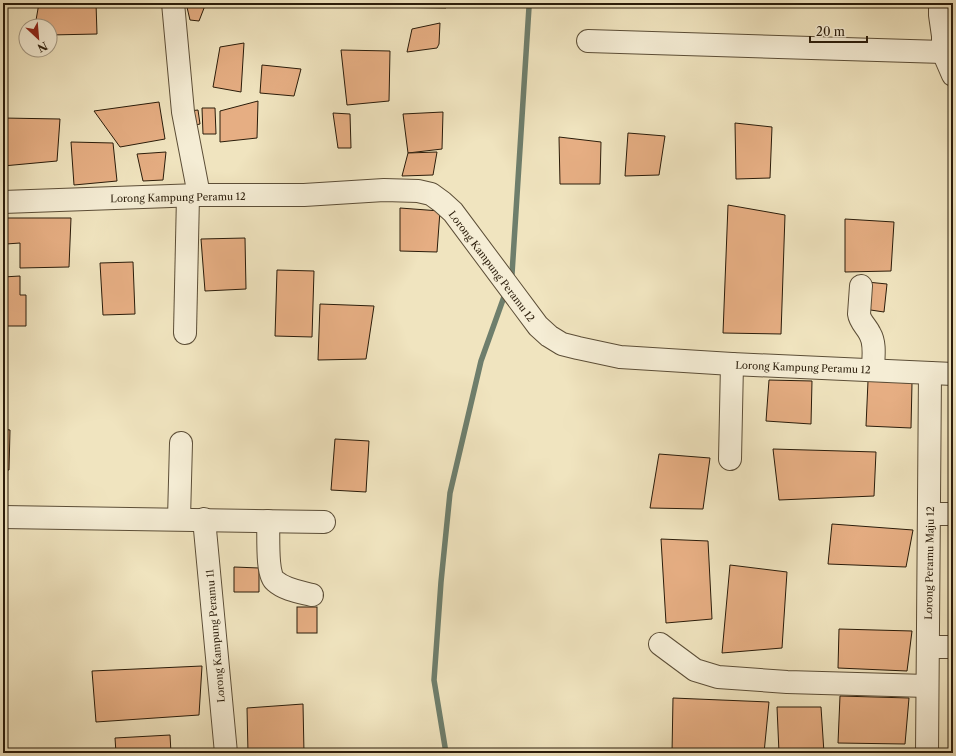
<svg xmlns="http://www.w3.org/2000/svg" width="956" height="756" font-family="'Libre Caslon Text',serif">
	<style>
		.lines { fill: none; stroke-linecap: round; stroke-linejoin: round }
		.stream { stroke: #6e7e6c; stroke-width: 5.5 }
		.building { fill: #e6ae83; stroke: #2a1c0a }
		.minor-casing { stroke: #5c4e37; stroke-width: 24 }
		.minor { stroke: #f5edd5; stroke-width: 22 }
		.labels { text-anchor: middle; stroke-width: 3; stroke-linejoin: round; paint-order: stroke }
		.street-label { font-size: 10px; fill: #2a1c0a; stroke: #f5edd5 }
	</style>
	<rect width="100%" height="100%" fill="#f0e4bf"/>
	<filter id="stains"><feTurbulence type="fractalNoise" baseFrequency=".005" numOctaves="4"/><feColorMatrix values="0 0 0 0 .2 0 0 0 0 .09 0 0 0 0 .02 0 0 0 .5 -.17"/></filter>
	<radialGradient id="worn" r=".72"><stop offset=".6" stop-color="#630" stop-opacity="0"/><stop offset="1" stop-color="#630" stop-opacity=".3"/></radialGradient>
	<g class="lines">
		<g class="stream">
			<path d="M 512,274 L 529,7 L 531,3"/>
			<path d="M 446,753 L 434,680 L 441,582 L 450,493 L 481,361 L 505,294"/>
		</g>
	</g>
	<g class="building">
		<path d="M 39,3 L 96,3 L 97,34 L 50,35 L 50,26 L 35,26 Z"/>
		<path d="M 186,3 L 206,3 L 199,21 L 190,20 Z"/>
		<path d="M 384,3 L 447,3 L 446,8 L 384,7 Z"/>
		<path d="M 440,23 L 439,44 L 437,48 L 407,52 L 412,29 Z"/>
		<path d="M 244,43 L 241,92 L 213,87 L 220,47 Z"/>
		<path d="M 341,50 L 390,51 L 389,101 L 347,105 Z"/>
		<path d="M 262,65 L 301,69 L 294,96 L 260,93 Z"/>
		<path d="M 258,101 L 257,138 L 220,142 L 220,111 Z"/>
		<path d="M 159,102 L 165,139 L 120,147 L 94,111 Z"/>
		<path d="M 202,108 L 215,108 L 216,134 L 203,134 Z"/>
		<path d="M 198,110 L 200,124 L 191,126 L 189,111 Z"/>
		<path d="M 443,112 L 442,149 L 408,153 L 403,114 Z"/>
		<path d="M 333,113 L 350,114 L 351,148 L 338,148 Z"/>
		<path d="M 3,118 L 60,119 L 57,161 L 3,166 Z"/>
		<path d="M 735,123 L 772,127 L 770,178 L 736,179 Z"/>
		<path d="M 628,133 L 665,136 L 659,175 L 625,176 Z"/>
		<path d="M 559,137 L 601,142 L 600,184 L 560,184 Z"/>
		<path d="M 71,142 L 113,143 L 117,181 L 74,185 Z"/>
		<path d="M 166,152 L 163,180 L 143,181 L 137,154 Z"/>
		<path d="M 437,152 L 433,175 L 402,176 L 408,153 Z"/>
		<path d="M 728,205 L 785,215 L 781,334 L 723,333 Z"/>
		<path d="M 400,208 L 440,211 L 437,252 L 400,251 Z"/>
		<path d="M 4,218 L 71,218 L 69,267 L 20,268 L 20,243 L 6,244 Z"/>
		<path d="M 845,219 L 894,222 L 891,271 L 845,272 Z"/>
		<path d="M 245,238 L 246,289 L 205,291 L 201,239 Z"/>
		<path d="M 133,262 L 135,314 L 103,315 L 100,263 Z"/>
		<path d="M 277,270 L 314,271 L 312,337 L 275,336 Z"/>
		<path d="M 20,276 L 20,295 L 26,295 L 26,326 L 4,326 L 3,277 Z"/>
		<path d="M 867,282 L 887,284 L 884,312 L 864,309 Z"/>
		<path d="M 320,304 L 374,306 L 366,359 L 318,360 Z"/>
		<path d="M 769,380 L 812,381 L 811,424 L 766,421 Z"/>
		<path d="M 868,381 L 912,383 L 911,428 L 866,426 Z"/>
		<path d="M 3,429 L 10,430 L 9,470 L 3,470 Z"/>
		<path d="M 335,439 L 369,441 L 366,492 L 331,490 Z"/>
		<path d="M 773,449 L 876,452 L 874,496 L 779,500 Z"/>
		<path d="M 659,454 L 710,458 L 703,509 L 650,508 Z"/>
		<path d="M 832,524 L 913,530 L 906,567 L 828,564 Z"/>
		<path d="M 661,539 L 708,541 L 712,619 L 666,623 Z"/>
		<path d="M 730,565 L 787,572 L 782,648 L 722,653 Z"/>
		<path d="M 234,567 L 259,568 L 259,592 L 234,592 Z"/>
		<rect x="297" y="607" width="20" height="26"/>
		<path d="M 839,629 L 912,631 L 907,671 L 838,668 Z"/>
		<path d="M 202,666 L 199,715 L 96,722 L 92,671 Z"/>
		<path d="M 840,696 L 909,698 L 905,744 L 838,743 Z"/>
		<path d="M 673,698 L 769,702 L 764,753 L 672,753 Z"/>
		<path d="M 303,704 L 304,753 L 248,753 L 247,708 Z"/>
		<path d="M 777,707 L 821,707 L 824,753 L 779,753 Z"/>
		<path d="M 170,735 L 171,753 L 116,753 L 115,738 Z"/>
	</g>
	<g class="lines">
		<g class="minor-casing">
			<g id="minor">
				<path d="M 173,3 L 183,112 L 199,195"/>
				<path d="M 940,3 L 940,15 L 943,36 L 943,52 L 953,75"/>
				<path d="M 588,41 L 943,52"/>
				<path d="M 3,202 L 199,195 L 304,195 L 384,190 L 418,191 L 431,194 L 442,202 L 453,212 L 538,326 L 549,336 L 562,344 L 578,348 L 620,357 L 732,364 L 953,374"/>
				<path d="M 861,286 L 859,314 C 860,322 867,327 870,334 C 876,344 873,359 873,370"/>
				<path d="M 185,333 L 188,196"/>
				<path d="M 730,459 L 732,364"/>
				<path d="M 929,514 L 953,514"/>
				<path d="M 3,517 L 324,522"/>
				<path d="M 179,519 L 181,443"/>
				<path d="M 204,519 L 226,753"/>
				<path d="M 268,521 C 269,532 266,575 275,581 C 285,590 300,592 312,595"/>
				<path d="M 660,644 L 695,670 L 718,677 L 787,682 L 927,686"/>
				<path d="M 928,647 L 953,647"/>
				<path d="M 927,753 L 930,373"/>
			</g>
		</g>
		<use href="#minor" class="minor"/>
	</g>
	<g class="labels">
		<g class="street-label">
			<text transform="translate(178 197) rotate(-1)" y="4">Lorong Kampung Peramu 12</text>
			<text transform="translate(492 266) rotate(53)" y="4">Lorong Kampung Peramu 12</text>
			<text transform="translate(803 367) rotate(2)" y="4">Lorong Kampung Peramu 12</text>
			<text transform="translate(929 563) rotate(-89)" y="4">Lorong Peramu Maju 12</text>
			<text transform="translate(215 636) rotate(-95)" y="4">Lorong Kampung Peramu 11</text>
		</g>
	</g>
	<rect width="956" height="756" fill="none" stroke="#f0e4bf" stroke-width="16"/>
	<rect x="4" y="4" width="948" height="748" fill="none" stroke="#2a1c0a" stroke-width="2"/>
	<rect x="8" y="8" width="940" height="740" fill="none" stroke="#2a1c0a"/>
	<g transform="translate(38 38) rotate(154)"><circle r="19" fill="#f5edd5" stroke="#a49984"/>
	<path d="M0-3L7 15L0 10L-7 15Z" fill="#8f2418"/>
	<text y="-6" font-size="11" font-weight="bold" text-anchor="middle" fill="#2a1c0a">N</text>
	</g>
	<path d="M810 36v6h57v-6" fill="none" stroke="#2a1c0a" stroke-width="2"/>
	<text x="816" y="36" font-size="12" fill="#2a1c0a" stroke="#f5edd5" stroke-width="3" paint-order="stroke">20 m</text>
	<rect width="100%" height="100%" filter="url(#stains)"/>
	<rect width="100%" height="100%" fill="url(#worn)"/>
</svg>
